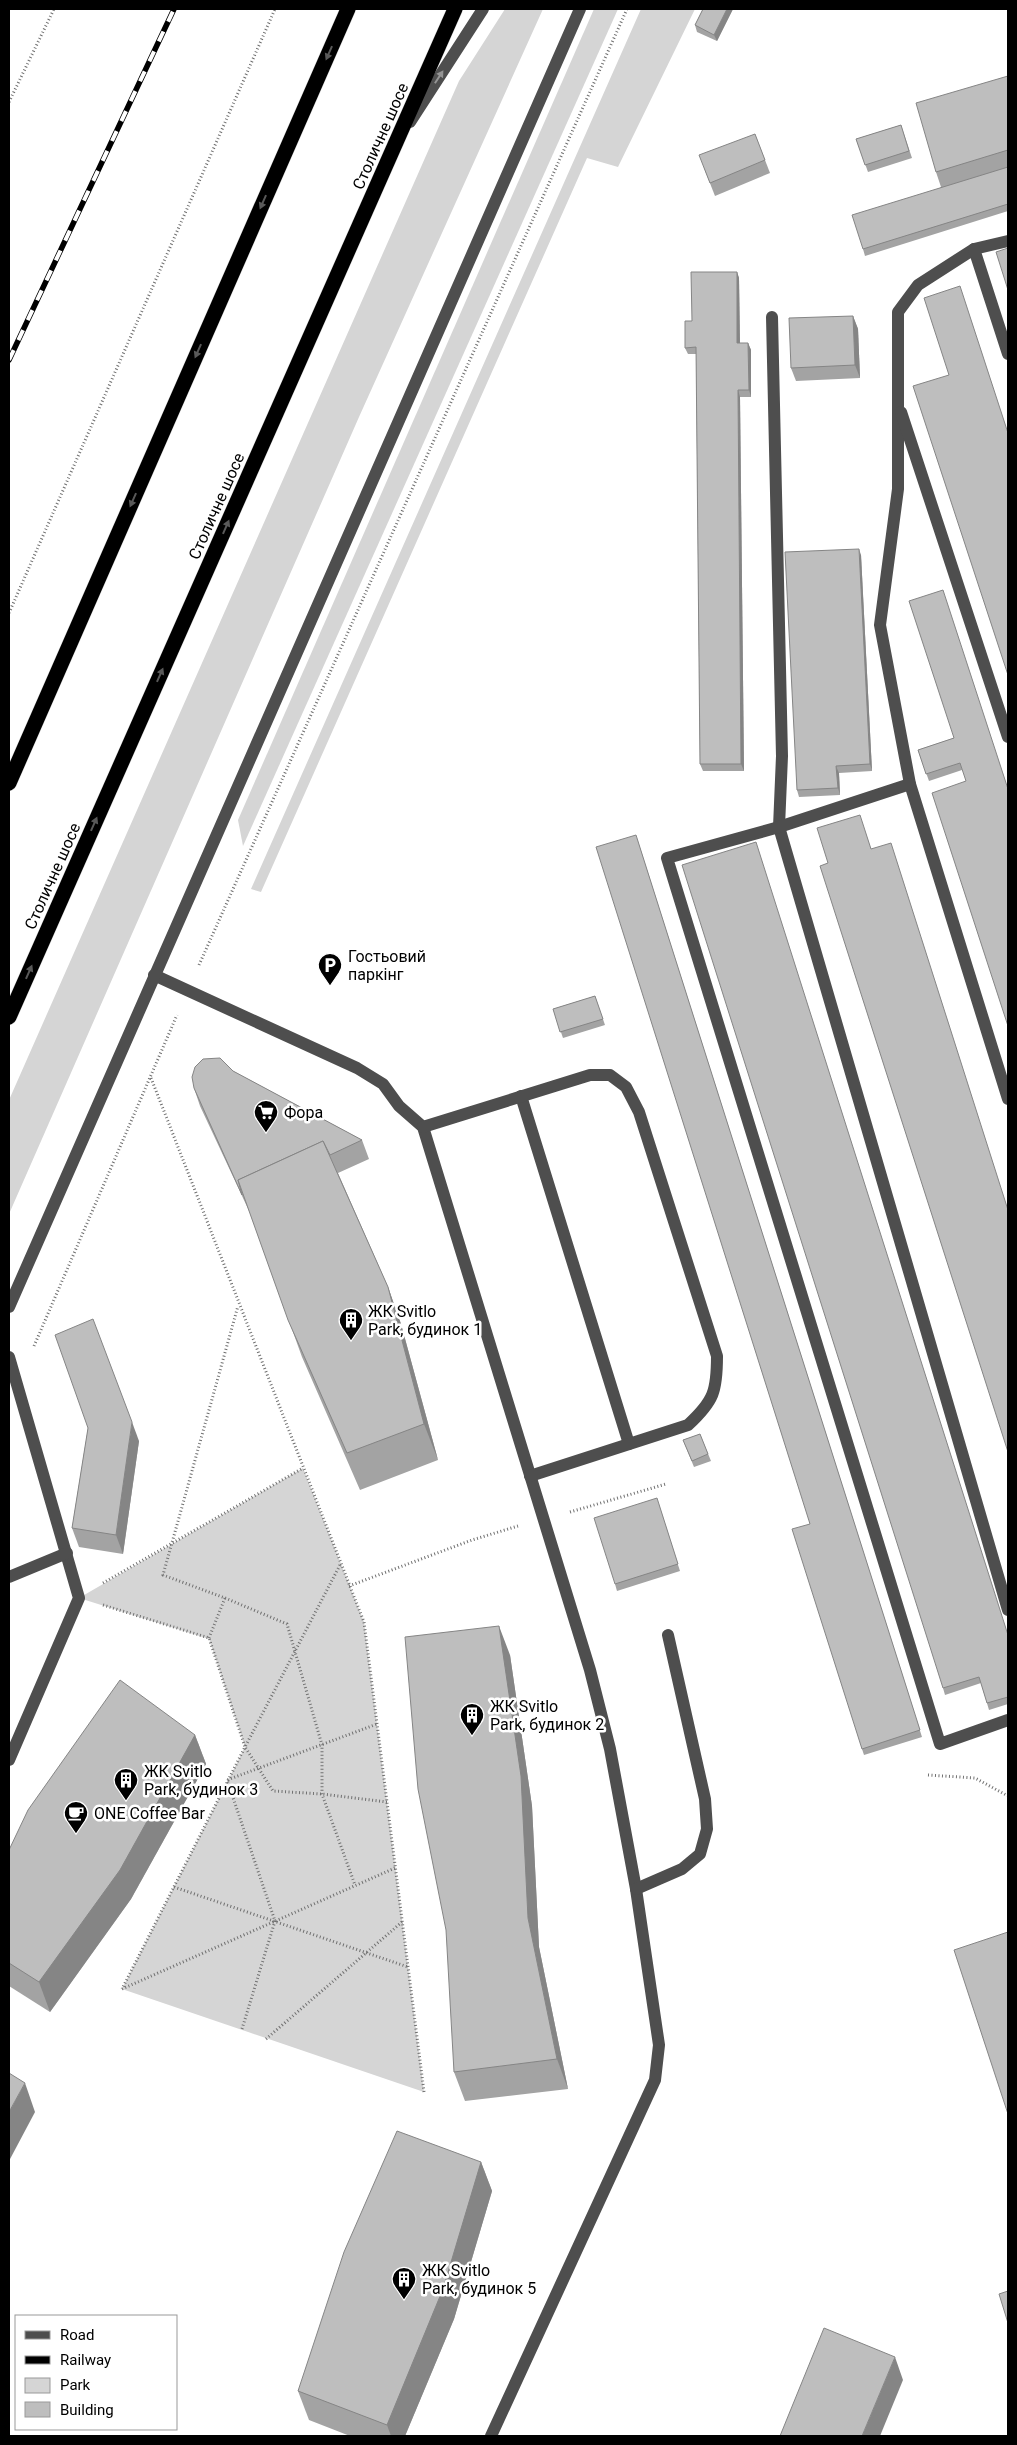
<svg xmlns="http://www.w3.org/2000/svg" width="1017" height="2445" font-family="Roboto,sans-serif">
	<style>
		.green { fill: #d5d5d5 }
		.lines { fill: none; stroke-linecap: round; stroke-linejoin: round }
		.highway-casing { stroke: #dbdbdb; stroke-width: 16 }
		.path { stroke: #707070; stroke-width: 3; stroke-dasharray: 1 2.5; stroke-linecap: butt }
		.minor { stroke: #4e4e4e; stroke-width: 12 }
		.highway { stroke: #000; stroke-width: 15 }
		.rail-casing { stroke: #000; stroke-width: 5.5 }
		.rail { stroke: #fff; stroke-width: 4; stroke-dasharray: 11; stroke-linecap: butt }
		.wall { fill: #a3a3a3 }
		.shaded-wall { fill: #858585 }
		.building { fill: #bebebe; stroke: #858585 }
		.oneway { fill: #595959 }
		.oneway2 { fill: #959595 }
		.labels { text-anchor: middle; stroke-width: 5; stroke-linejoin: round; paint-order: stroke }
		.street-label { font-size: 16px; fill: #000; stroke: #fff }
		.poi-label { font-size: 16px; fill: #000; stroke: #fff; text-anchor: start }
	</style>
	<rect width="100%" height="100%" fill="#fff"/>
	<g class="green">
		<path d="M 505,9 L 543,9 L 359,417 L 9,1214 L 9,1100 L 459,81 Z"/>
		<path d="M 594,9 L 618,9 L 243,846 L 238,820 Z"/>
		<path d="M 641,9 L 695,9 L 618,167 L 587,158 L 261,892 L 251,889 Z"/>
		<path d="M 303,1468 L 364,1622 L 424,2092 L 122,1989 L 245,1747 L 209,1639 L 79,1598 Z"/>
	</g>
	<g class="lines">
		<g class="highway-casing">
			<g id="highway">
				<path d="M 9,783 L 348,9"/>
				<path d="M 9,1017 L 455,9"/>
			</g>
		</g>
		<g class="path">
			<path d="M 9,102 L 54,9"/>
			<path d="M 9,613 L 275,9"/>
			<path d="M 199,965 L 627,9"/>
			<path d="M 151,1078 L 364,1622 L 424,2092"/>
			<path d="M 34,1346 L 177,1015"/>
			<path d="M 570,1512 L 666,1484"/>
			<path d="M 340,1565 L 245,1747 L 273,1791 L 322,1794 L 387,1802"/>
			<path d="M 103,1583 L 303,1468"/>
			<path d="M 349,1586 L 472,1540 L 518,1526"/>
			<path d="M 225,1598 L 287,1624 L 322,1745 L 322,1794 L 355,1885"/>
			<path d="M 103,1605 L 209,1638 L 245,1747 L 122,1989"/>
			<path d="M 209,1638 L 225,1598 L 163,1575 L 238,1306"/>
			<path d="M 928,1775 L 975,1778 L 1008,1796"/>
			<path d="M 174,1887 L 408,1967"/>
			<path d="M 122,1989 L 395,1868"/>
			<path d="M 242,2029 L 275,1921 L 227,1780 L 377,1724"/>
			<path d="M 266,2039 L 402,1922"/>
		</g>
		<g class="minor">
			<path d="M 410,122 L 483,9"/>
			<path d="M 1008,241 L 974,249 L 918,285 L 898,312 L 898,489 L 880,625 L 910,784 L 1008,1099"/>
			<path d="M 974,249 L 1008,354"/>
			<path d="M 772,317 L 782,756 L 779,827 L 1008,1610"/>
			<path d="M 901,412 L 1008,737"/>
			<path d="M 910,784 L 779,827 L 667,858 L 940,1744 L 1008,1720"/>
			<path d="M 154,975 L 357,1068 L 383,1084 L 399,1106 L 423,1127 L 590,1670 L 610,1749 L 636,1889 L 659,2045 L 655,2080 L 491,2436"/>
			<path d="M 521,1096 L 629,1444"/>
			<path d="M 423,1127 L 590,1075 L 610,1075 L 626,1087 L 639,1112 L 717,1356 C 717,1391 714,1401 688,1425 L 530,1476"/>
			<path d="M 9,1307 L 580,9"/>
			<path d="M 9,1357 L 79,1598 L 9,1760"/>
			<path d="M 9,1577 L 67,1553"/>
			<path d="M 636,1889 L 682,1869 L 700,1854 L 707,1829 L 705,1799 L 668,1635"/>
		</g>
		<use href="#highway" class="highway"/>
		<g class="rail-casing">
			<path id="rail" d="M 9,360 L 174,9"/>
		</g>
		<use href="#rail" class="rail"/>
	</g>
	<g class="wall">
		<path d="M 703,9 L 733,9 L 717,41 L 697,32 L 695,25 Z"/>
		<path d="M 1008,76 L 1008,211 L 865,256 L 863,249 L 941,187 L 936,172 Z"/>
		<path d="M 901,125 L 912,158 L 868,172 L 856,139 Z"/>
		<path d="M 755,134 L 770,173 L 715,196 L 704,168 Z"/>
		<path d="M 737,272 L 739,278 L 740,343 L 748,343 L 751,350 L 751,397 L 740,397 L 744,771 L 703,771 L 700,764 L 696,354 L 688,354 L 685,348 L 692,321 Z"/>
		<path d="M 853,316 L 858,329 L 860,378 L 796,381 L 791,368 Z"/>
		<path d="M 861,555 L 872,771 L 839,773 L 840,795 L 799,797 L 797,790 Z"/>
		<path d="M 943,590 L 962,770 L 929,781 L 918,750 L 954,738 Z"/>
		<path d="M 636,835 L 922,1737 L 864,1755 L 862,1749 L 810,1524 Z"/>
		<path d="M 595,996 L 605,1025 L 563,1038 L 553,1009 Z"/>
		<path d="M 233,1071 L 362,1140 L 369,1159 L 338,1173 L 388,1287 L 401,1324 L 438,1460 L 360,1490 L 302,1357 L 250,1213 L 200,1106 L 194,1088 Z"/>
		<path d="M 88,1428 L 139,1441 L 123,1554 L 79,1547 L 72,1528 Z"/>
		<path d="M 700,1434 L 711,1461 L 694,1467 L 683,1440 Z"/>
		<path d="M 659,1505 L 680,1571 L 617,1591 L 615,1584 Z"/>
		<path d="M 1008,1634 L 1008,1704 L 989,1710 L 981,1683 L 945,1695 L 943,1688 Z"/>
		<path d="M 510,1655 L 532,1806 L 539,1947 L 568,2089 L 465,2101 L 454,2072 Z"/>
		<path d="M 195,1735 L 206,1764 L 131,1899 L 50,2012 L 9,1986 L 9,1850 Z"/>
		<path d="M 481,2162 L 492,2191 L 454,2319 L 405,2436 L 350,2436 L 309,2420 L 298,2391 Z"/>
	</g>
	<g class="shaded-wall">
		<path d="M 727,9 L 733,9 L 717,41 L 714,35 Z"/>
		<path d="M 737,272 L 739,278 L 740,349 L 737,343 Z"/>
		<path d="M 853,316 L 858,329 L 860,378 L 855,365 Z"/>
		<path d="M 748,343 L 751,350 L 751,397 L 749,390 Z"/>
		<path d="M 738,390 L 740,397 L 744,771 L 741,764 Z"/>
		<path d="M 859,549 L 861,555 L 872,771 L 870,764 Z"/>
		<path d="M 836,766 L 839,773 L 840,795 L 838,788 Z"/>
		<path d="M 388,1287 L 401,1324 L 438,1460 L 424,1424 Z"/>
		<path d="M 132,1422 L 139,1441 L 123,1554 L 116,1535 Z"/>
		<path d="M 499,1626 L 510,1655 L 532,1806 L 539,1947 L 568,2089 L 557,2059 L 528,1918 Z"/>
		<path d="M 195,1735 L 206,1764 L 131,1899 L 50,2012 L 39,1982 Z"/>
		<path d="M 25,2083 L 35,2112 L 9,2161 L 9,2112 Z"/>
		<path d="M 481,2162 L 492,2191 L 454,2319 L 405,2436 L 391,2436 L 387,2425 Z"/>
		<path d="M 895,2357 L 903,2380 L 880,2436 L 862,2436 Z"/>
	</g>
	<g class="building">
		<path d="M 703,9 L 727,9 L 714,35 L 695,25 Z"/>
		<path d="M 1008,76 L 1008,150 L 936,172 L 916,103 Z"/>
		<path d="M 901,125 L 909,151 L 865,165 L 856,139 Z"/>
		<path d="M 755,134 L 765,160 L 710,183 L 699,155 Z"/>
		<path d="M 1008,167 L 1008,204 L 863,249 L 852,215 Z"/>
		<path d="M 1008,248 L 1008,290 L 996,252 Z"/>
		<path d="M 691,272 L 737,272 L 737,343 L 748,343 L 749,390 L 738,390 L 741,764 L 700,764 L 696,347 L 685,348 L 685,321 L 692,321 Z"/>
		<path d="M 960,286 L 1008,433 L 1008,675 L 913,386 L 949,375 L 924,298 Z"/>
		<path d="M 853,316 L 855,365 L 791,368 L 789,318 Z"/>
		<path d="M 859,549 L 870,764 L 836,766 L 838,788 L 797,790 L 785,552 Z"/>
		<path d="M 943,590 L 1008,789 L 1008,1026 L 932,793 L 966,781 L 960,763 L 926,774 L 918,750 L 954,738 L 909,601 Z"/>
		<path d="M 860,815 L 871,849 L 891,843 L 1008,1210 L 1008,1452 L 820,866 L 828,863 L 817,828 Z"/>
		<path d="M 636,835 L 920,1730 L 862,1749 L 792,1529 L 810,1524 L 596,847 Z"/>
		<path d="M 756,842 L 1008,1635 L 1008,1697 L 987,1703 L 979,1677 L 943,1688 L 682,865 Z"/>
		<path d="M 595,996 L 603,1019 L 560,1032 L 553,1009 Z"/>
		<path d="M 220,1058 L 233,1071 L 362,1140 L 330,1155 L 323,1141 L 238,1180 L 242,1195 L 194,1088 L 192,1077 L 195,1067 L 203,1059 Z"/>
		<path d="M 323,1141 L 388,1287 L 424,1424 L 347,1453 L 288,1320 L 238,1180 Z"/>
		<path d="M 93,1319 L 132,1422 L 116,1535 L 72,1528 L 88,1428 L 55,1335 Z"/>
		<path d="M 700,1434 L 708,1454 L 692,1461 L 683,1440 Z"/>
		<path d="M 657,1498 L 678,1564 L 615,1584 L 594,1518 Z"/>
		<path d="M 499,1626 L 521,1776 L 528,1918 L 557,2059 L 454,2072 L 446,1930 L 418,1789 L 405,1637 Z"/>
		<path d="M 120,1680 L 195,1735 L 120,1870 L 39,1982 L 9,1963 L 9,1850 L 28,1810 Z"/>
		<path d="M 1008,1932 L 1008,2114 L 954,1950 Z"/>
		<path d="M 9,2073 L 25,2083 L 9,2112 Z"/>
		<path d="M 397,2131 L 481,2162 L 443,2289 L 387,2425 L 298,2391 L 344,2252 Z"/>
		<path d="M 1008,2291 L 1008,2323 L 999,2294 Z"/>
		<path d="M 824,2328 L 895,2357 L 862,2436 L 780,2436 Z"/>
	</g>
	<defs><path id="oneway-solid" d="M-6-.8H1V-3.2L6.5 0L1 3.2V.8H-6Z" transform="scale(1.25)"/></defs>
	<g class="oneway">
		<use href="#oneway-solid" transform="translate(329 53) rotate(114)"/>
		<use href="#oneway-solid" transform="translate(263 202) rotate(114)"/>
		<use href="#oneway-solid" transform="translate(198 351) rotate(114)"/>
		<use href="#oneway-solid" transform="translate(133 500) rotate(114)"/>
		<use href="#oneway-solid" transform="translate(226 527) rotate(-66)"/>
		<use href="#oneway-solid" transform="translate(160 675) rotate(-66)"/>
		<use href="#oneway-solid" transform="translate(94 824) rotate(-66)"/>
		<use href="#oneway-solid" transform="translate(29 972) rotate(-66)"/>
	</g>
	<use class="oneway2" href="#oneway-solid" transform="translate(439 77) rotate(-57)"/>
	<defs>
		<g id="parking-pin" transform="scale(1.25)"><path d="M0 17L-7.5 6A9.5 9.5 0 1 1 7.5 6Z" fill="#000" stroke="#fff"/><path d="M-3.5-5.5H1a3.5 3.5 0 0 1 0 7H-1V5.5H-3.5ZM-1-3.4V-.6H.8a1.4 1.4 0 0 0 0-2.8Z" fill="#fff"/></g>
		<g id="supermarket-pin" transform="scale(1.25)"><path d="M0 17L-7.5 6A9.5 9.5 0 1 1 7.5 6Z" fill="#000" stroke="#fff"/><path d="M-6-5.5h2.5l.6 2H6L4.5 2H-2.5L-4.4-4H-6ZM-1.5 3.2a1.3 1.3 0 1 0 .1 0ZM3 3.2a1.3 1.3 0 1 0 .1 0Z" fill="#fff"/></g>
		<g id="building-pin" transform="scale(1.25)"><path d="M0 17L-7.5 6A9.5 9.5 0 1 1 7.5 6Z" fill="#000" stroke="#fff"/><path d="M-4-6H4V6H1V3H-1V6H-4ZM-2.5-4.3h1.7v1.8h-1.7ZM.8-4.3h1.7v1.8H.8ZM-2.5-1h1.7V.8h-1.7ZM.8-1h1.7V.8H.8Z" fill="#fff"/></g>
		<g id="cafe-pin" transform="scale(1.25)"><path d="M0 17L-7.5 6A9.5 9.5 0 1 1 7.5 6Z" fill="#000" stroke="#fff"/><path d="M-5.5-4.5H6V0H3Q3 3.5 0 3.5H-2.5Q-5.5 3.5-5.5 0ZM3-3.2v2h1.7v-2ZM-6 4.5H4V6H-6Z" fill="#fff"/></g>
	</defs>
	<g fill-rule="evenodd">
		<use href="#parking-pin" x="330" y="965"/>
		<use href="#supermarket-pin" x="266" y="1112"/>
		<use href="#building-pin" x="351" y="1320"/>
		<use href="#building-pin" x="472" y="1715"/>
		<use href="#building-pin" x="126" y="1780"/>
		<use href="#cafe-pin" x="76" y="1813"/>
		<use href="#building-pin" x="404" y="2279"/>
	</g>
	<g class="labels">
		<g class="street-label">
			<text transform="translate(380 136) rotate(-66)" y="6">Столичне шосе</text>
			<text transform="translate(216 506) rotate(-66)" y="6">Столичне шосе</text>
			<text transform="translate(52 876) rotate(-66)" y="6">Столичне шосе</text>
		</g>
		<g class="poi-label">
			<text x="348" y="962">Гостьовий<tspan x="348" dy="18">паркінг</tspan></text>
			<text x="284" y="1118">Фора</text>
			<text x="368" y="1317">ЖК Svitlo<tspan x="368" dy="18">Park, будинок 1</tspan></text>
			<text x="490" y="1712">ЖК Svitlo<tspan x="490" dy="18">Park, будинок 2</tspan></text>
			<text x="144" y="1777">ЖК Svitlo<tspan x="144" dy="18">Park, будинок 3</tspan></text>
			<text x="94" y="1819">ONE Coffee Bar</text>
			<text x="422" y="2276">ЖК Svitlo<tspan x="422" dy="18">Park, будинок 5</tspan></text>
		</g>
	</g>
	<rect width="1017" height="2445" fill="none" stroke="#000000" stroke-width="20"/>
	<rect x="15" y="2315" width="162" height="115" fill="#ffffff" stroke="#999999"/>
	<rect x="25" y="2331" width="25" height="8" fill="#4e4e4e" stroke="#999999"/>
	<text x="60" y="2340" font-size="15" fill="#000000">Road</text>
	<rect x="25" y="2356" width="25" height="8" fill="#000000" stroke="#999999"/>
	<text x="60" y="2365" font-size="15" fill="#000000">Railway</text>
	<rect x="25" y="2378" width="25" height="15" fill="#d5d5d5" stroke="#999999"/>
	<text x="60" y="2390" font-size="15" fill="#000000">Park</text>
	<rect x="25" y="2402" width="25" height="15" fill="#bebebe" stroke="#999999"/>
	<text x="60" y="2415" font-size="15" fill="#000000">Building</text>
</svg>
